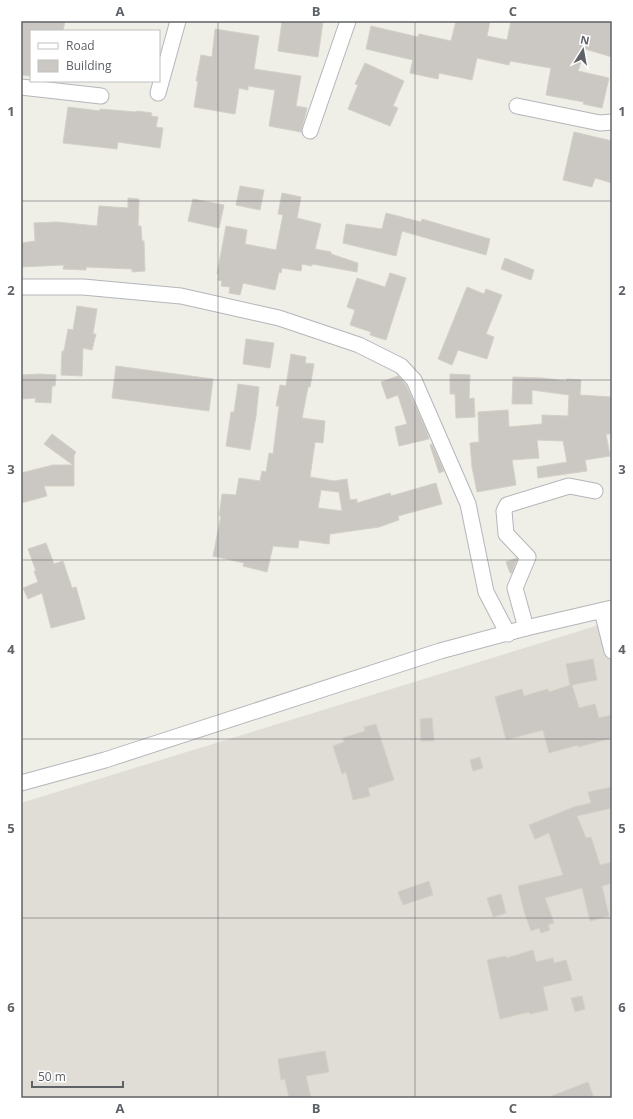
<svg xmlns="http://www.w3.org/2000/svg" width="633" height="1119" font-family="'Open Sans',sans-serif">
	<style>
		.education { fill: #dfddd5 }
		.building { fill: #cbc8c4; stroke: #d3d0c6; fill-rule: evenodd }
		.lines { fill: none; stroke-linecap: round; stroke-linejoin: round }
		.minor-casing { stroke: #b4b6ba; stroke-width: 17 }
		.minor { stroke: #fff; stroke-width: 15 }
		.grid { fill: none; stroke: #5e6166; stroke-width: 1; stroke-opacity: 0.55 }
		.neatline { fill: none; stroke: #5e6166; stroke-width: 1.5 }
		.grid-label { font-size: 13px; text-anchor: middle; font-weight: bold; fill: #5e6166 }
	</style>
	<rect width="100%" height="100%" fill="#efeee7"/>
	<path class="education" d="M 612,621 L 612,1098 L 21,1098 L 21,803 Z"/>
	<g class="building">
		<path d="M 21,21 L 39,23 L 39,21 L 65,21 L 63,31 L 31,31 L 31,76 L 21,75 Z"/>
		<path d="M 282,21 L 323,21 L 318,57 L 278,51 Z"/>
		<path d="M 456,21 L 490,21 L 487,36 L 507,40 L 511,21 L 612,21 L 612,57 L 585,49 L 578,71 L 609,78 L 602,108 L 583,104 L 584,102 L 546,95 L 551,68 L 510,61 L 509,65 L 477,58 L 472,80 L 439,73 L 438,79 L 410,73 L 413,60 L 366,49 L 371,26 L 418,37 L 419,34 L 451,41 Z"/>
		<path d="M 215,29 L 259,36 L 254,69 L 301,76 L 296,106 L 307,108 L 301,132 L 269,126 L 275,90 L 248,86 L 248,90 L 239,88 L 235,114 L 194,107 L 198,81 L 196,81 L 201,55 L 212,57 Z"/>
		<path d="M 365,63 L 404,81 L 393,106 L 398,108 L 390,126 L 348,109 L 358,85 L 355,84 Z"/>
		<path d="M 68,107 L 100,111 L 100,109 L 136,112 L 137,111 L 152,113 L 151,116 L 158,117 L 156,127 L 163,128 L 160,148 L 118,142 L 117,149 L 63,143 Z"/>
		<path d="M 574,132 L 612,141 L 612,183 L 595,178 L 592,187 L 563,180 Z"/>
		<path d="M 240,186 L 264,190 L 260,210 L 236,205 Z"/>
		<path d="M 282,193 L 301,197 L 297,218 L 321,224 L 315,249 L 331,252 L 331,254 L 358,263 L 357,272 L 312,264 L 312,266 L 302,264 L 301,271 L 282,268 L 281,273 L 279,272 L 275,290 L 243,283 L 240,295 L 229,293 L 230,287 L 221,286 L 222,281 L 218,280 L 219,274 L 217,274 L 226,226 L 247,230 L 245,244 L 276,250 L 283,215 L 278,214 Z"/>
		<path d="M 128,198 L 139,199 L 138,226 L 141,226 L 142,241 L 144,241 L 145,271 L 132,272 L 132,269 L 86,267 L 86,270 L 63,269 L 64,265 L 21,267 L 21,243 L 35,241 L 34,223 L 57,222 L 97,226 L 99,206 L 128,208 Z"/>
		<path d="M 193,199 L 224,205 L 219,228 L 188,221 Z"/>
		<path d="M 386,213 L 421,222 L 422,219 L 490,239 L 486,255 L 402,231 L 396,256 L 343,243 L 346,224 L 382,229 Z"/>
		<path d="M 505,258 L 534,270 L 531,280 L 501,269 Z"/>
		<path d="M 390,273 L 406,278 L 386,340 L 370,335 L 371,332 L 350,325 L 355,310 L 347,307 L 357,278 L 385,287 Z"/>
		<path d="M 467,287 L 484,294 L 486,289 L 502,295 L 486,334 L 494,337 L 487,359 L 458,350 L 452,365 L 438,359 Z"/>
		<path d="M 77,306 L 97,309 L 93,334 L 96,334 L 92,350 L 83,348 L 82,376 L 61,375 L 62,351 L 64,351 L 68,329 L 73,330 Z"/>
		<path d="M 246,339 L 274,343 L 270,368 L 243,364 Z"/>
		<path d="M 291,354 L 306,357 L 305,363 L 314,364 L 310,387 L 308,387 L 302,418 L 325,421 L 323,443 L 315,442 L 310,477 L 334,481 L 347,479 L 350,500 L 357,499 L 357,503 L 390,493 L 391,496 L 436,483 L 442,504 L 398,516 L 399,520 L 379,527 L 330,534 L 329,544 L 299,540 L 298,548 L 273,546 L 267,572 L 243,566 L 244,563 L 213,556 L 221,516 L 219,516 L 222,494 L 236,495 L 239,478 L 260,481 L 262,471 L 266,472 L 269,453 L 273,454 L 279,406 L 276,406 L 280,385 L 286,386 ZM 321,490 L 339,492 L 342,511 L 318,508 Z"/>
		<path d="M 116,366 L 213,379 L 209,411 L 112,398 Z"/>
		<path d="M 40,374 L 56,375 L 55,386 L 52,386 L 51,403 L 35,402 L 36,398 L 21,399 L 21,375 Z"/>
		<path d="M 450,374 L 470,375 L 469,399 L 474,398 L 475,417 L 456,418 L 455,394 L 450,394 Z"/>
		<path d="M 398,376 L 406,385 L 427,432 L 429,439 L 399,446 L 395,427 L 407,424 L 398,395 L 387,399 L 381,382 Z"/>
		<path d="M 513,377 L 542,378 L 566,381 L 567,379 L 581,380 L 580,395 L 612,397 L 612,434 L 606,434 L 610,456 L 585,460 L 587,471 L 538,478 L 537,467 L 567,462 L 563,441 L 537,440 L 539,458 L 512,460 L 516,485 L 477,492 L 472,467 L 470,443 L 479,442 L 478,412 L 508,410 L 509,427 L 542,424 L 542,415 L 568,416 L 569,395 L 532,390 L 532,404 L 512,404 Z"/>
		<path d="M 238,384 L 259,387 L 256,416 L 250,450 L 226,446 L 231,412 L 234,412 Z"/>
		<path d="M 52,434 L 76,452 L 74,455 L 74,486 L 44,486 L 47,496 L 21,503 L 21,473 L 53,465 L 73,465 L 44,444 Z"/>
		<path d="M 432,444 L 444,471 L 439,473 L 430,445 Z"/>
		<path d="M 46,543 L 54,564 L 63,561 L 72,588 L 76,587 L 85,619 L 51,628 L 42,593 L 28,599 L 23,588 L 38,582 L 34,571 L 36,571 L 28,549 Z"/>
		<path d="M 517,558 L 517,559 L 512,573 L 510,573 L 506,562 Z"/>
		<path d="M 593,659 L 597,680 L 572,685 L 579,708 L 595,704 L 599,718 L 612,715 L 612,738 L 578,747 L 578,745 L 549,753 L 543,730 L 506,740 L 495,697 L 522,689 L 524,696 L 548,689 L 549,692 L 570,685 L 566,664 Z"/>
		<path d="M 432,718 L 434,741 L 421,741 L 420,719 Z"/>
		<path d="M 376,724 L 394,780 L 368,788 L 370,796 L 353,800 L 346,772 L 342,774 L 333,746 L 344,742 L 343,738 L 365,731 L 364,727 Z"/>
		<path d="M 480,757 L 483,768 L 473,771 L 470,760 Z"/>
		<path d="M 612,787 L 612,808 L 577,816 L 586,838 L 591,837 L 600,865 L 612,862 L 612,883 L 602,886 L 609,916 L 590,921 L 582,888 L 545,898 L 554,923 L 548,925 L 550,930 L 541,933 L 539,928 L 531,931 L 524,911 L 518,886 L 563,875 L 549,833 L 535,839 L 529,825 L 574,807 L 591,803 L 588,792 Z"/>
		<path d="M 429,881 L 433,895 L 403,905 L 398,892 Z"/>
		<path d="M 501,894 L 506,913 L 493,917 L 487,898 Z"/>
		<path d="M 533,950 L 536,962 L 553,958 L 554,963 L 566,960 L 572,980 L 543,987 L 548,1010 L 530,1014 L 529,1012 L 500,1019 L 487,960 L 506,956 L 506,958 Z"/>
		<path d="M 582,996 L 585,1009 L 575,1012 L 571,998 Z"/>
		<path d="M 325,1051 L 329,1072 L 306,1076 L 311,1098 L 289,1098 L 285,1079 L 281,1080 L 278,1059 Z"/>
		<path d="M 588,1082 L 594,1098 L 549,1098 L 549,1097 Z"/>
	</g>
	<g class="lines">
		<g class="minor-casing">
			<g id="minor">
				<path d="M 21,87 L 101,96"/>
				<path d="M 158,93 L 178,21"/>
				<path d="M 517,106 L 600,123 L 612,122"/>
				<path d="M 310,131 L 348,21"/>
				<path d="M 21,287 L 83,287 L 181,296 L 279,318 L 359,345 L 401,366 L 414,380 L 468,504 L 486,592 L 508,634"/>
				<path d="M 602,611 L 612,651"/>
				<path d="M 526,628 L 515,588 L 528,557 L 506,534 L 504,511 L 507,505 L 569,486 L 595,491"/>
				<path d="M 21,783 L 105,760 L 440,651 L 526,628 L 612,608"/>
			</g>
		</g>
		<use href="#minor" class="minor"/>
	</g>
	<path class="grid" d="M 218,21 L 218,1098M 415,21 L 415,1098M 21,201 L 612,201M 21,380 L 612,380M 21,560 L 612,560M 21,739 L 612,739M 21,918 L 612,918"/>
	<rect width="633" height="1119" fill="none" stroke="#ffffff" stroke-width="44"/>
	<rect x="30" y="30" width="130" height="52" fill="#ffffff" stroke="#bfc0c2"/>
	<rect x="38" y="43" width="20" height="6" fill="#ffffff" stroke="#bfc0c2"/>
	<text x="66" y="50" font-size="12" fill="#5e6166">Road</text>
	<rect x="38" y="60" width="20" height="12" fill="#cbc8c4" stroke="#bfc0c2"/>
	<text x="66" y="70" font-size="12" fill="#5e6166">Building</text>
	<g transform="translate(583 50) rotate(11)" stroke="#ffffff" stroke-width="3" paint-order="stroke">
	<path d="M0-3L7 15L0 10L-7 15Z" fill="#5e6166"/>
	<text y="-6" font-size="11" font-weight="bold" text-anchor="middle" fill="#5e6166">N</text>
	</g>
	<path d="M32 1081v6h91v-6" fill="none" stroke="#5e6166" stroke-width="2"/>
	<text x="38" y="1081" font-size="12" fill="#5e6166" stroke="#ffffff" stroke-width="3" paint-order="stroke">50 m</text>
	<rect x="22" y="22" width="589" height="1075" class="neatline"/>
	<g class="grid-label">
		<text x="120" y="16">A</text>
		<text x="316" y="16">B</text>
		<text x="513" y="16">C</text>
		<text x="11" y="116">1</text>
		<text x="622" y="116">1</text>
		<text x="11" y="295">2</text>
		<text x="622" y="295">2</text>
		<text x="11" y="474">3</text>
		<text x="622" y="474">3</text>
		<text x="11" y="654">4</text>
		<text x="622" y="654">4</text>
		<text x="11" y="833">5</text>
		<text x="622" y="833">5</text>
		<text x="11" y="1012">6</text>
		<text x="622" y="1012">6</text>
		<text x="120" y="1113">A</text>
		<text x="316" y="1113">B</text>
		<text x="513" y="1113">C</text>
	</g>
</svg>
